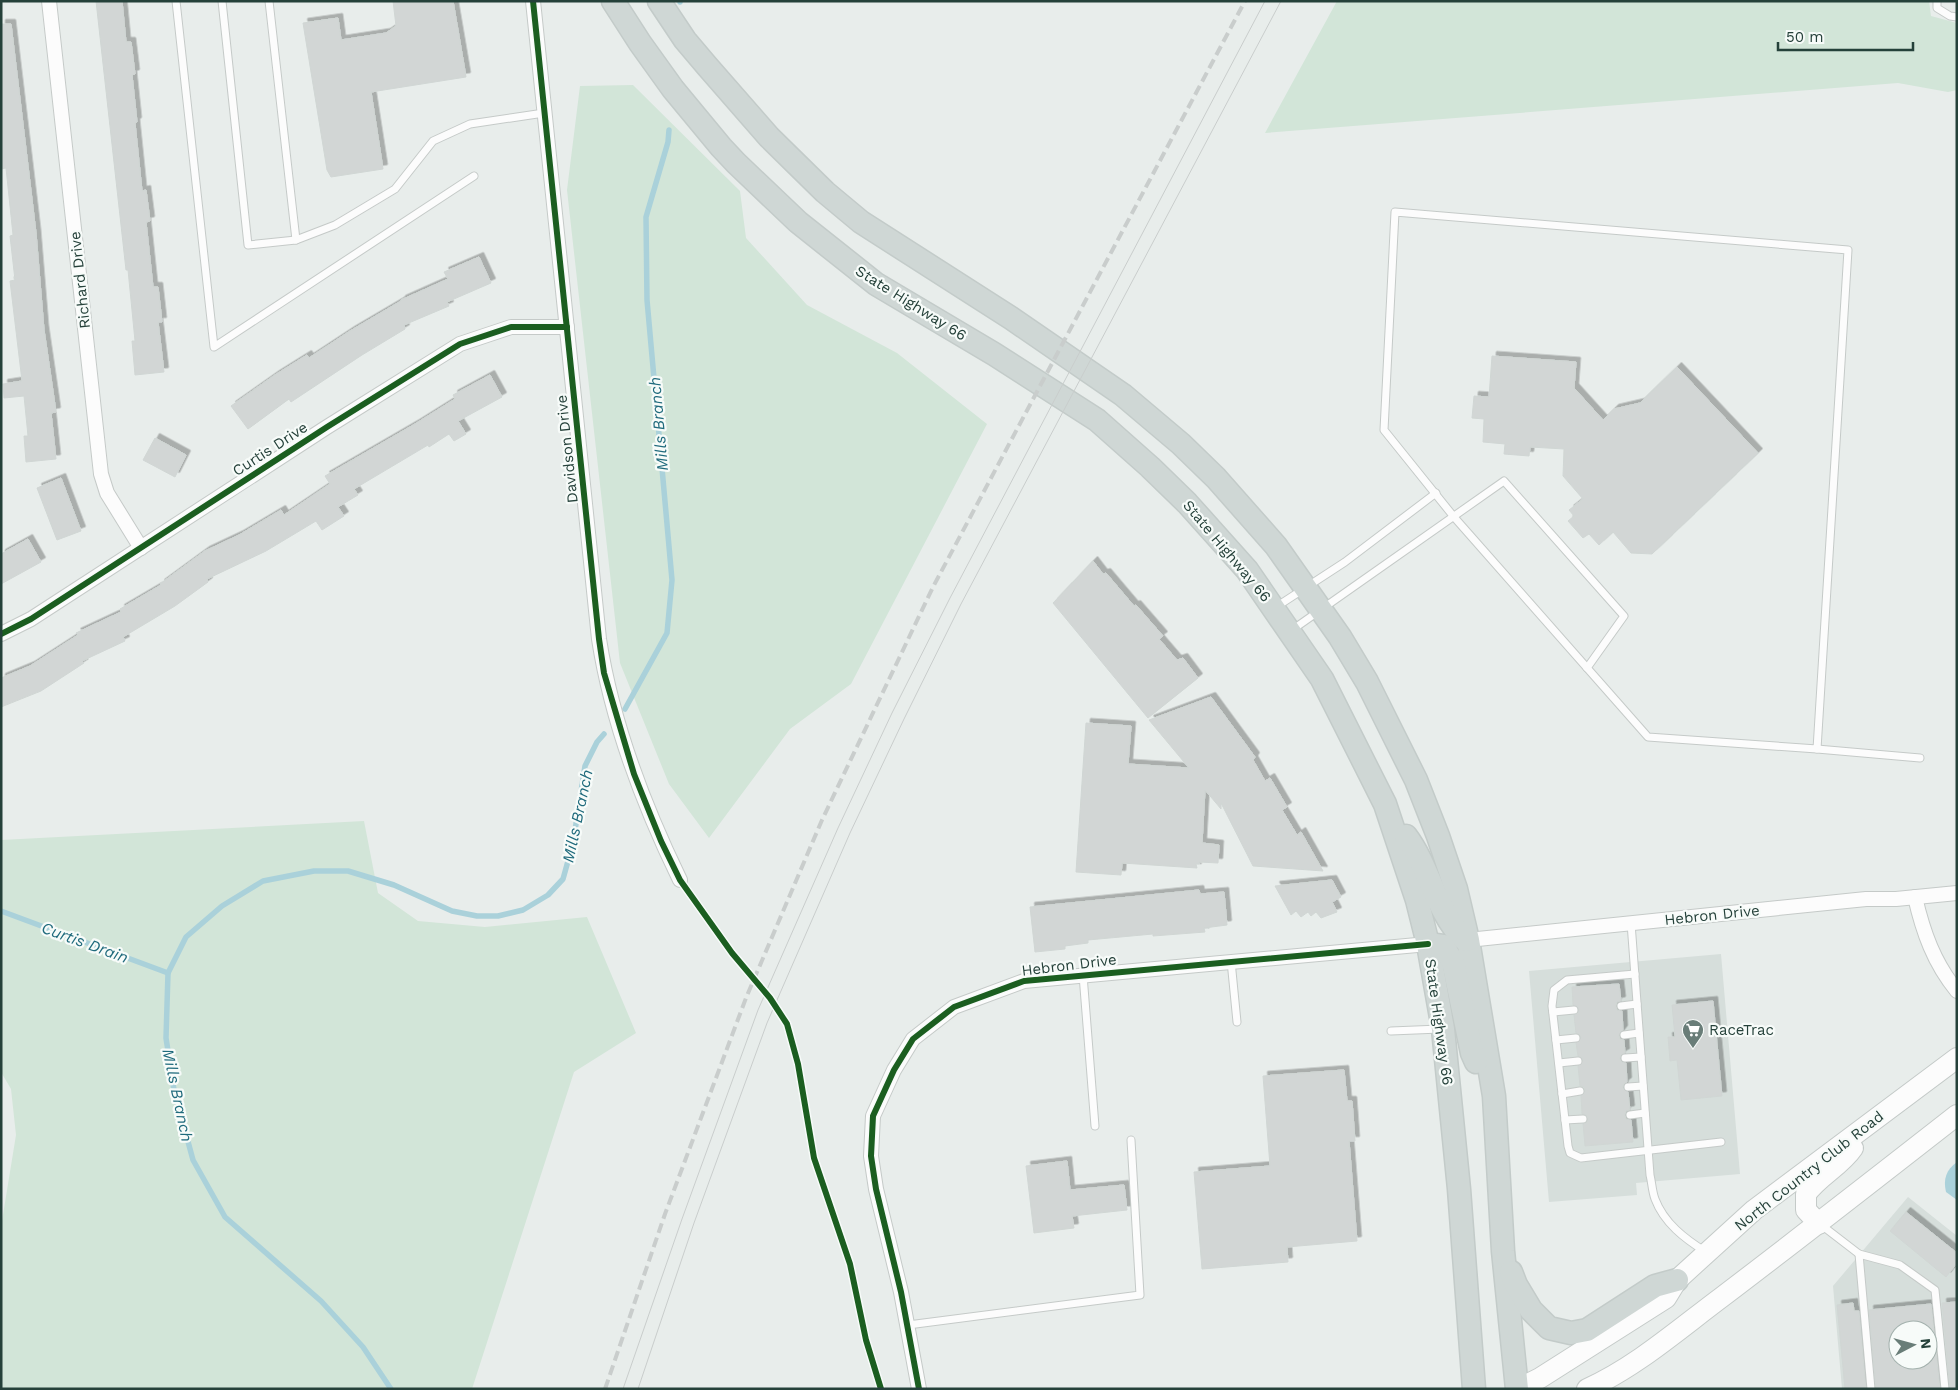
<svg xmlns="http://www.w3.org/2000/svg" width="1958" height="1390" font-family="'Work Sans',sans-serif">
	<style>
		.built { fill: #d6dedb; fill-rule: evenodd }
		.green { fill: #d2e5d8 }
		.water { fill: #aad1da }
		.lines { fill: none; stroke-linecap: round; stroke-linejoin: round }
		.stream { stroke: #aad1da; stroke-width: 5.5 }
		.building { fill: #d2d6d5; stroke: #d0d6d4; fill-rule: evenodd; filter: url(#shadow) }
		.lane-casing { stroke: #c5cac8; stroke-width: 9 }
		.street-casing { stroke: #c5cac8; stroke-width: 16 }
		.secondary-casing { stroke: #c4cac8; stroke-width: 22 }
		.primary-casing { stroke: #c3cbc9; stroke-width: 25 }
		.lane { stroke: #fcfcfc; stroke-width: 7 }
		.street { stroke: #fcfcfc; stroke-width: 14 }
		.secondary { stroke: #fcfcfc; stroke-width: 20 }
		.primary { stroke: #cfd7d5; stroke-width: 22 }
		.tram { stroke: #c9cdcc; stroke-width: 1 }
		.rail { stroke: #c9cdcc; stroke-width: 4; stroke-dasharray: 10 5; stroke-linecap: butt }
		.cycleway-casing { stroke: #f7fbf9; stroke-width: 9 }
		.cycleway { stroke: #1b5e20; stroke-width: 6 }
		.labels { text-anchor: middle; stroke-width: 4.5; stroke-linejoin: round; paint-order: stroke }
		.street-label { font-size: 15px; fill: #25413a; stroke: #f7fbf9 }
		.poi-label { font-size: 15px; fill: #25413a; stroke: #f7fbf9; text-anchor: start }
		.water-label { font-size: 16px; font-style: italic; fill: #1f6a7c; stroke: #f7fbf9 }
	</style>
	<defs>
		<filter id="shadow"><feDropShadow dx="4.5" dy="-4.5" stdDeviation="0" flood-color="#0004"/></filter>
	</defs>
	<rect width="100%" height="100%" fill="#e8edeb"/>
	<g class="built">
		<path d="M 1721,954 L 1740,1174 L 1636,1183 L 1637,1195 L 1549,1202 L 1529,971 Z"/>
		<path d="M 1908,1197 L 1957,1236 L 1957,1389 L 1842,1389 L 1833,1286 ZM 1898,1330 L 1928,1330 L 1928,1360 L 1898,1360 Z"/>
	</g>
	<g class="green">
		<path d="M 1337,1 L 1929,1 L 1931,16 L 1957,23 L 1957,90 L 1948,92 L 1898,83 L 1265,133 Z"/>
		<path d="M 633,85 L 740,191 L 746,238 L 807,305 L 897,353 L 987,424 L 851,684 L 790,729 L 709,838 L 669,784 L 620,663 L 567,190 L 580,86 Z"/>
		<path d="M 364,821 L 378,893 L 418,921 L 485,927 L 587,917 L 636,1033 L 574,1072 L 472,1389 L 1,1389 L 1,1227 L 16,1135 L 11,1089 L 1,1072 L 1,840 Z"/>
	</g>
	<path class="water" d="M 1957,1162 L 1957,1200 L 1946,1192 C 1943,1179 1946,1170 1957,1162 Z"/>
	<g class="lines">
		<g class="stream">
			<path d="M 680,1 L 680,2"/>
			<path d="M 625,709 L 667,633 L 672,580 L 647,300 L 646,217 L 668,142 L 669,130"/>
			<path d="M 1,911 L 168,973"/>
			<path d="M 391,1389 L 363,1347 L 321,1301 L 225,1217 L 193,1160 L 174,1090 L 166,1038 L 168,973 L 186,937 L 222,906 L 263,881 L 314,871 L 348,871 L 394,885 L 452,911 L 477,916 L 498,916 L 523,910 L 548,895 L 563,879 L 573,843 L 585,766 L 597,742 L 604,734"/>
		</g>
	</g>
	<g class="building">
		<path d="M 96,1 L 122,1 L 126,42 L 131,42 L 135,74 L 132,75 L 137,122 L 135,123 L 142,191 L 146,190 L 150,221 L 146,222 L 153,287 L 158,287 L 162,322 L 158,322 L 164,372 L 135,375 L 132,341 L 135,341 L 128,270 L 126,270 Z"/>
		<path d="M 393,1 L 453,1 L 466,77 L 371,92 L 383,169 L 331,177 L 327,170 L 303,23 L 338,18 L 341,40 L 386,33 L 396,26 Z"/>
		<path d="M 1,24 L 11,24 L 36,233 L 44,330 L 56,412 L 51,413 L 56,459 L 26,462 L 24,436 L 28,436 L 24,396 L 4,398 L 3,384 L 22,381 L 10,281 L 15,280 L 10,236 L 13,235 L 6,168 L 1,169 Z"/>
		<path d="M 479,257 L 491,283 L 447,302 L 449,306 L 404,325 L 405,329 L 362,355 L 291,402 L 289,399 L 248,429 L 231,406 L 275,375 L 307,355 L 309,358 L 350,331 L 401,301 L 401,300 L 448,279 L 444,272 Z"/>
		<path d="M 1492,356 L 1576,362 L 1574,388 L 1603,420 L 1614,409 L 1640,403 L 1677,367 L 1758,453 L 1652,554 L 1631,553 L 1613,532 L 1599,545 L 1589,534 L 1583,538 L 1568,521 L 1574,516 L 1569,510 L 1583,499 L 1563,476 L 1564,449 L 1530,447 L 1529,456 L 1504,454 L 1505,444 L 1483,442 L 1484,419 L 1472,418 L 1474,396 L 1489,397 Z"/>
		<path d="M 490,375 L 502,397 L 458,421 L 466,434 L 454,441 L 449,434 L 429,447 L 428,445 L 354,489 L 358,495 L 338,507 L 344,516 L 322,530 L 316,521 L 266,551 L 207,579 L 208,582 L 175,606 L 123,637 L 125,641 L 82,661 L 84,663 L 41,691 L 1,707 L 1,678 L 30,666 L 78,635 L 76,633 L 121,612 L 120,609 L 161,585 L 160,584 L 205,551 L 239,535 L 281,510 L 284,515 L 330,484 L 325,476 L 415,424 L 455,399 L 453,395 Z"/>
		<path d="M 155,438 L 186,455 L 175,477 L 143,460 Z"/>
		<path d="M 61,478 L 81,531 L 57,540 L 37,488 Z"/>
		<path d="M 28,539 L 41,562 L 1,584 L 1,554 Z"/>
		<path d="M 1093,561 L 1103,574 L 1106,573 L 1134,606 L 1136,605 L 1163,636 L 1159,639 L 1177,660 L 1183,658 L 1198,678 L 1148,718 L 1053,603 Z"/>
		<path d="M 1211,697 L 1255,757 L 1253,760 L 1265,781 L 1270,778 L 1287,807 L 1282,810 L 1297,835 L 1301,832 L 1323,871 L 1253,866 L 1221,803 L 1221,809 L 1205,790 L 1202,843 L 1219,845 L 1218,863 L 1199,862 L 1199,864 L 1196,864 L 1197,868 L 1122,863 L 1121,875 L 1076,872 L 1086,723 L 1131,726 L 1128,764 L 1189,768 L 1149,720 Z"/>
		<path d="M 1332,880 L 1341,897 L 1332,902 L 1337,912 L 1321,918 L 1316,912 L 1311,916 L 1308,912 L 1301,917 L 1296,911 L 1291,915 L 1275,886 Z"/>
		<path d="M 1199,890 L 1200,894 L 1224,892 L 1227,925 L 1204,928 L 1205,932 L 1153,936 L 1153,934 L 1088,940 L 1088,943 L 1065,946 L 1065,949 L 1035,952 L 1030,907 Z"/>
		<path d="M 1619,984 L 1621,1001 L 1617,1002 L 1616,1006 L 1617,1010 L 1622,1011 L 1623,1030 L 1619,1035 L 1620,1039 L 1624,1040 L 1625,1053 L 1621,1055 L 1620,1059 L 1622,1062 L 1626,1063 L 1627,1082 L 1624,1084 L 1623,1088 L 1628,1092 L 1630,1110 L 1626,1111 L 1625,1115 L 1626,1119 L 1631,1120 L 1633,1142 L 1585,1146 L 1583,1124 L 1587,1122 L 1588,1118 L 1586,1115 L 1582,1114 L 1581,1096 L 1585,1091 L 1584,1087 L 1580,1086 L 1578,1066 L 1583,1061 L 1582,1058 L 1578,1056 L 1576,1043 L 1581,1038 L 1580,1035 L 1576,1033 L 1574,1015 L 1577,1014 L 1579,1010 L 1578,1007 L 1573,1005 L 1572,987 Z"/>
		<path d="M 1713,1001 L 1722,1096 L 1681,1100 L 1677,1060 L 1670,1061 L 1668,1037 L 1675,1037 L 1672,1005 Z"/>
		<path d="M 1344,1070 L 1347,1101 L 1352,1101 L 1355,1141 L 1349,1141 L 1357,1241 L 1287,1247 L 1288,1262 L 1202,1269 L 1194,1172 L 1270,1166 L 1263,1076 Z"/>
		<path d="M 1067,1161 L 1070,1190 L 1124,1185 L 1127,1210 L 1072,1216 L 1074,1228 L 1034,1233 L 1026,1166 Z"/>
		<path d="M 1906,1212 L 1957,1253 L 1957,1263 L 1946,1277 L 1890,1231 Z"/>
		<path d="M 1957,1302 L 1957,1389 L 1950,1389 L 1942,1303 Z"/>
		<path d="M 1853,1303 L 1854,1311 L 1859,1311 L 1866,1389 L 1845,1389 L 1837,1305 Z"/>
		<path d="M 1931,1304 L 1940,1389 L 1876,1389 L 1869,1310 ZM 1898,1330 L 1928,1330 L 1928,1360 L 1898,1360 Z"/>
	</g>
	<g class="lines">
		<g class="lane-casing">
			<g id="lane">
				<path d="M 176,1 L 214,347 L 474,176"/>
				<path d="M 222,1 L 248,245 L 296,240 L 335,225 L 395,189 L 433,141 L 470,124 L 544,113"/>
				<path d="M 269,1 L 296,240"/>
				<path d="M 1937,1 L 1937,8 L 1950,16 L 1957,17"/>
				<path d="M 1395,212 L 1848,250 L 1817,749 L 1648,737 L 1454,517 L 1384,430 Z"/>
				<path d="M 1276,607 L 1345,562 L 1436,493"/>
				<path d="M 1292,630 L 1504,481 L 1624,616 L 1587,668"/>
				<path d="M 1817,749 L 1920,758"/>
				<path d="M 1631,923 L 1650,1175 C 1652,1183 1652,1191 1655,1199 C 1664,1223 1685,1239 1706,1252"/>
				<path d="M 1231,961 L 1237,1022"/>
				<path d="M 1635,974 L 1567,980 L 1554,990 L 1552,1006 L 1568,1146 L 1570,1153 L 1581,1158 L 1721,1142"/>
				<path d="M 1083,975 L 1095,1126"/>
				<path d="M 1621,1006 L 1637,1004"/>
				<path d="M 1553,1012 L 1574,1010"/>
				<path d="M 1391,1031 L 1440,1029"/>
				<path d="M 1624,1035 L 1639,1033"/>
				<path d="M 1556,1040 L 1576,1038"/>
				<path d="M 1625,1058 L 1641,1057"/>
				<path d="M 1559,1063 L 1578,1061"/>
				<path d="M 1628,1087 L 1643,1086"/>
				<path d="M 1562,1094 L 1580,1091"/>
				<path d="M 1630,1115 L 1645,1113"/>
				<path d="M 1565,1120 L 1583,1119"/>
				<path d="M 1820,1224 L 1859,1254 L 1900,1265 L 1935,1290 L 1945,1389"/>
				<path d="M 1859,1254 L 1871,1389"/>
				<path d="M 908,1325 L 1140,1295 L 1131,1140"/>
			</g>
		</g>
		<g class="street-casing">
			<g id="street">
				<path d="M 49,1 L 101,474 L 107,493 L 141,548"/>
				<path d="M 533,1 L 599,639 C 612,723 643,804 680,880"/>
				<path d="M 1,634 L 31,619 L 327,427 L 460,344 L 511,327 L 567,327"/>
				<path d="M 1915,897 C 1923,932 1934,963 1957,991"/>
				<path d="M 1468,940 L 1866,899 L 1896,899 L 1957,893"/>
				<path d="M 919,1389 L 901,1292 L 876,1189 L 871,1156 L 873,1116 L 894,1070 L 913,1039 L 954,1007 L 1024,981 L 1428,944"/>
			</g>
		</g>
		<g class="secondary-casing">
			<g id="secondary">
				<path d="M 1819,1224 L 1806,1210 L 1806,1194 C 1819,1176 1841,1166 1853,1148"/>
				<path d="M 1518,1389 L 1540,1378 L 1666,1298 L 1677,1280 L 1754,1210 L 1957,1058"/>
				<path d="M 1587,1389 C 1636,1367 1679,1329 1722,1297 C 1801,1237 1879,1176 1957,1115"/>
			</g>
		</g>
		<g class="primary-casing">
			<g id="primary">
				<path d="M 613,1 L 640,43 L 673,89 L 721,147 L 736,163 L 798,222 L 876,284 L 994,354 L 1097,420 L 1150,467 L 1187,503 L 1247,570 L 1322,679 L 1385,804 L 1417,900 L 1428,944 L 1443,1029 L 1459,1189 L 1474,1389"/>
				<path d="M 659,1 L 685,40 L 707,66 L 769,137 L 825,192 L 861,222 L 1011,318 L 1123,395 L 1181,444 L 1216,478 L 1276,546 L 1340,637 L 1367,682 L 1416,780 L 1438,836 L 1456,889 L 1468,940 L 1494,1096 L 1503,1251 L 1517,1389"/>
				<path d="M 1406,836 C 1430,868 1435,910 1464,939 L 1467,940"/>
				<path d="M 1428,944 L 1443,946 L 1453,962 L 1472,1053 L 1476,1062"/>
				<path d="M 1511,1272 L 1516,1285 L 1531,1310 L 1549,1328 L 1571,1333 L 1587,1330 L 1655,1286 L 1677,1280"/>
			</g>
		</g>
		<use href="#lane" class="lane"/>
		<use href="#street" class="street"/>
		<use href="#secondary" class="secondary"/>
		<use href="#primary" class="primary"/>
		<g class="tram">
			<path d="M 623,1389 L 682,1219 L 758,1010 L 838,828 L 892,713 L 950,598 L 1265,1"/>
			<path d="M 638,1389 L 694,1223 L 767,1023 L 850,833 L 904,719 L 961,604 L 1281,1"/>
		</g>
		<path class="rail" d="M 605,1389 L 665,1214 L 746,998 L 822,820 L 933,587 L 1245,1"/>
		<g class="cycleway-casing">
			<g id="cycleway">
				<path d="M 533,1 L 599,639 L 604,673 L 634,774 L 661,841 L 680,880 L 732,953 L 770,998 L 787,1024 L 798,1064 L 814,1158 L 850,1264 L 866,1340 L 881,1389"/>
				<path d="M 1,634 L 31,619 L 327,427 L 460,344 L 511,327 L 567,327"/>
				<path d="M 919,1389 L 901,1292 L 876,1189 L 871,1156 L 873,1116 L 894,1070 L 913,1039 L 954,1007 L 1024,981 L 1428,944"/>
			</g>
		</g>
		<use href="#cycleway" class="cycleway"/>
	</g>
	<defs>
		<g id="supermarket-pin" transform="scale(1.125)"><path d="M0 17L-7.5 6A9.5 9.5 0 1 1 7.5 6Z" fill="#697d78" stroke="#f7fbf9"/><path d="M-6-5.5h2.5l.6 2H6L4.5 2H-2.5L-4.4-4H-6ZM-1.5 3.2a1.3 1.3 0 1 0 .1 0ZM3 3.2a1.3 1.3 0 1 0 .1 0Z" fill="#fff"/></g>
	</defs>
	<g fill-rule="evenodd">
		<use href="#supermarket-pin" x="1693" y="1030"/>
	</g>
	<g class="labels">
		<g class="street-label">
			<text transform="translate(80 280) rotate(-96)" y="5">Richard Drive</text>
			<text transform="translate(911 303) rotate(32)" y="5">State Highway 66</text>
			<text transform="translate(270 449) rotate(-33)" y="5">Curtis Drive</text>
			<text transform="translate(567 449) rotate(-96)" y="5">Davidson Drive</text>
			<text transform="translate(1227 551) rotate(50)" y="5">State Highway 66</text>
			<text transform="translate(1712 915) rotate(-6)" y="5">Hebron Drive</text>
			<text transform="translate(1069 965) rotate(-7)" y="5">Hebron Drive</text>
			<text transform="translate(1439 1022) rotate(82)" y="5">State Highway 66</text>
			<text transform="translate(1809 1171) rotate(-38)" y="5">North Country Club Road</text>
		</g>
		<g class="poi-label">
			<text x="1709" y="1035">RaceTrac</text>
		</g>
		<g class="water-label">
			<text transform="translate(658 424) rotate(-95)" y="6">Mills Branch</text>
			<text transform="translate(577 816) rotate(-78)" y="6">Mills Branch</text>
			<text transform="translate(85 942) rotate(20)" y="6">Curtis Drain</text>
			<text transform="translate(178 1095) rotate(78)" y="6">Mills Branch</text>
		</g>
	</g>
	<rect width="1958" height="1390" fill="none" stroke="#25413a" stroke-width="5"/>
	<g transform="translate(1913 1345) rotate(84)"><circle r="24" fill="#f7fbf9" stroke="#a3b1ad"/>
	<path d="M0-4L9 19L0 12L-9 19Z" fill="#697d78"/>
	<text y="-8" font-size="14" font-weight="bold" text-anchor="middle" fill="#25413a">N</text>
	</g>
	<path d="M1778 42v8h135v-8" fill="none" stroke="#25413a" stroke-width="2.5"/>
	<text x="1786" y="42" font-size="15" fill="#25413a" stroke="#f7fbf9" stroke-width="4" paint-order="stroke">50 m</text>
</svg>
